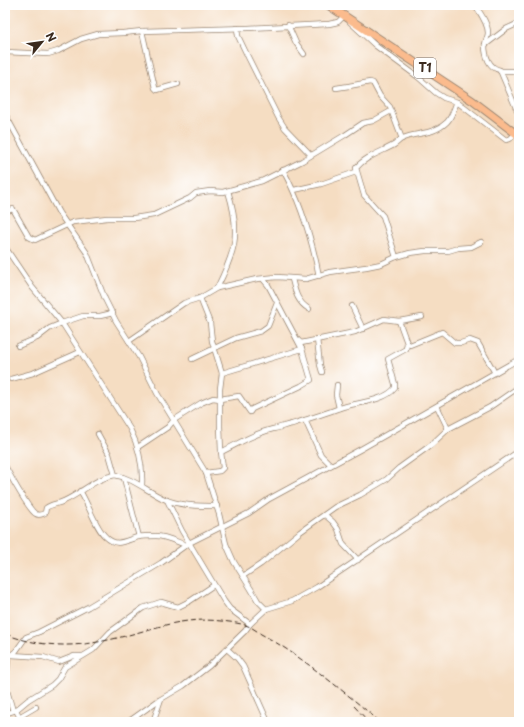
<svg xmlns="http://www.w3.org/2000/svg" width="524" height="727" font-family="'Playpen Sans',sans-serif">
	<style>
		.lines { fill: none; stroke-linecap: round; stroke-linejoin: round }
		.minor-casing { stroke: #988470; stroke-width: 6 }
		.highway-casing { stroke: #988470; stroke-width: 9 }
		.minor { stroke: #fff; stroke-width: 4.5 }
		.highway { stroke: #fbbb8d; stroke-width: 7 }
		.rail { stroke: #3b2a1e; stroke-width: 1; stroke-dasharray: 6 3; stroke-linecap: butt }
		.labels { text-anchor: middle; stroke-width: 4; stroke-linejoin: round; paint-order: stroke }
		.shield { fill: #fff; stroke: #766a62; stroke-width: 1 }
		.shield-label { font-size: 12px; font-weight: bold; fill: #3b2a1e }
	</style>
	<rect width="100%" height="100%" fill="#fff"/>
	<filter id="ink" filterUnits="userSpaceOnUse"><feTurbulence type="fractalNoise" baseFrequency=".025" numOctaves="2"/><feDisplacementMap in="SourceGraphic" scale="8" xChannelSelector="R" yChannelSelector="G"/><feConvolveMatrix kernelMatrix="1 2 1 2 8 2 1 2 1" color-interpolation-filters="sRGB"/></filter>
	<filter id="wash" filterUnits="userSpaceOnUse"><feTurbulence type="fractalNoise" baseFrequency=".012" numOctaves="4" result="noise"/><feDisplacementMap in="SourceGraphic" scale="16" xChannelSelector="R" yChannelSelector="G"/><feGaussianBlur stdDeviation="0.9" result="paint"/><feColorMatrix in="noise" values="0 0 0 0 0 0 0 0 0 0 0 0 0 0 0 0 0 1.4 0 .05"/><feComposite in="paint" operator="in"/></filter>
	<g filter="url(#wash)">
		<rect width="100%" height="100%" fill="#f5ddc2"/>
	</g>
	<g filter="url(#ink)">
		<g class="lines">
			<g class="minor-casing">
				<g id="minor">
					<path d="M 475,5 C 480,13 488,23 488,33 C 488,37 485,41 485,45 C 485,56 489,68 500,70 L 519,115"/>
					<path d="M 350,22 L 376,46 L 418,77 L 436,93 L 444,98 L 457,102 L 506,140 L 510,139 L 515,134"/>
					<path d="M 288,25 L 296,43 L 304,54"/>
					<path d="M 237,28 L 238,36 L 248,57 L 278,117 L 285,128 L 311,155"/>
					<path d="M 142,31 L 155,88 L 157,90 L 178,84"/>
					<path d="M 485,45 L 506,29 L 519,23"/>
					<path d="M 5,52 L 48,54 L 58,51 L 81,39 L 98,34 L 123,33 L 142,31 L 248,28 L 329,24 L 338,22 L 345,15"/>
					<path d="M 500,71 L 519,71"/>
					<path d="M 336,88 L 349,86 L 370,82 L 373,83 L 380,96 L 390,107 L 402,139"/>
					<path d="M 5,114 L 59,213 L 87,253 L 105,299 L 116,321 L 139,357 L 157,393 L 206,473 L 219,514 L 226,544 L 234,562 L 251,589 L 258,601 L 266,609"/>
					<path d="M 283,170 C 301,203 312,240 319,276"/>
					<path d="M 294,190 L 321,184 L 356,172"/>
					<path d="M 5,212 L 13,209 L 29,237 L 35,240 L 73,222 L 107,218 L 134,218 L 154,215 L 190,198 L 196,193 L 210,191 L 223,192 L 262,181 L 302,161 L 345,135 L 363,123 L 373,121 L 391,111"/>
					<path d="M 5,247 L 32,287 L 62,323 L 130,429 C 139,447 143,466 142,485"/>
					<path d="M 396,257 L 383,216 L 364,195 L 356,168 C 365,157 381,152 394,145 C 397,143 399,140 403,138 C 418,132 434,135 447,122 C 452,117 454,108 457,102"/>
					<path d="M 292,279 C 295,291 297,302 309,309"/>
					<path d="M 217,288 C 224,274 231,259 234,244 C 237,227 233,207 228,191"/>
					<path d="M 200,298 L 210,323 L 212,341 L 222,373 L 220,389 L 220,426 L 221,452 L 223,468 L 220,471 L 206,473"/>
					<path d="M 352,306 L 363,329"/>
					<path d="M 317,339 L 320,365 L 322,372"/>
					<path d="M 298,340 L 301,343 L 355,332 L 384,319 L 399,321 L 422,317"/>
					<path d="M 129,341 L 184,303 L 200,298 L 217,288 L 257,279 L 277,277 L 306,279 L 330,272 L 366,267 L 381,264 L 396,257 L 410,253 L 425,251 L 448,251 L 458,248 L 471,247 L 481,242"/>
					<path d="M 407,343 L 410,345 L 442,332 L 455,343 L 461,343 L 470,340 L 478,343 L 495,373"/>
					<path d="M 18,346 L 37,338 L 50,328 L 62,323 L 83,316 L 100,316 L 113,313"/>
					<path d="M 192,359 L 236,338 L 261,331 L 268,326 L 277,303"/>
					<path d="M 222,373 L 302,349"/>
					<path d="M 11,379 L 33,373 L 80,352"/>
					<path d="M 337,385 L 336,395 L 339,408"/>
					<path d="M 437,406 L 448,429"/>
					<path d="M 305,420 L 321,455 L 331,465"/>
					<path d="M 98,434 L 109,454 L 115,475"/>
					<path d="M 138,447 L 168,427 L 174,420 L 201,403 L 213,398 L 220,399 L 239,396 L 250,412 L 252,409 L 301,386 L 311,380 L 302,349 L 268,285 L 263,279"/>
					<path d="M 221,452 C 240,443 252,434 273,429 C 280,428 285,425 292,424 C 308,419 324,414 340,408 C 356,402 384,402 395,388 L 395,384 L 388,359 L 406,349 L 407,343 L 399,321"/>
					<path d="M 5,466 C 10,475 29,511 36,514 C 39,516 42,514 45,513 L 46,508 C 51,504 58,504 64,501 C 82,493 95,478 115,475 C 132,478 146,490 162,498 C 178,506 199,506 217,506"/>
					<path d="M 124,478 L 139,537"/>
					<path d="M 80,491 C 88,503 96,529 106,537 C 117,548 126,540 138,537 C 143,536 150,536 156,536 C 166,536 177,542 186,545"/>
					<path d="M 167,500 L 182,531 L 224,601 L 230,609 L 250,624"/>
					<path d="M 325,515 L 333,522 L 338,529 L 343,544 L 358,560"/>
					<path d="M 243,576 L 261,564 L 300,532 L 335,507 L 360,495 L 387,479 L 399,468 L 431,445 L 448,429 L 490,407 L 519,387"/>
					<path d="M 227,649 L 237,658 L 243,666 L 268,722"/>
					<path d="M 11,655 L 43,657 L 59,662 L 74,656 L 82,656"/>
					<path d="M 5,656 L 11,655 L 16,651 L 26,637 L 39,632 L 88,607 L 161,563 L 189,543 L 249,513 L 269,499 L 361,449 L 519,359"/>
					<path d="M 8,656 L 6,687 L 13,711"/>
					<path d="M 16,710 L 22,722"/>
					<path d="M 5,714 L 16,710 L 28,700 L 52,685 L 58,679 L 65,667 L 93,650 L 110,632 L 143,608 L 161,602 L 178,607 L 190,601 L 214,585"/>
					<path d="M 19,717 L 36,707"/>
					<path d="M 128,722 L 159,700"/>
					<path d="M 153,722 L 161,699 L 183,686 L 209,666 L 245,631 L 250,624 L 266,609 L 292,601 L 317,587 L 519,451"/>
				</g>
			</g>
			<g class="highway-casing">
				<path id="highway" d="M 328,5 L 473,101 L 519,136"/>
			</g>
			<use href="#minor" class="minor"/>
			<use href="#highway" class="highway"/>
			<g class="rail">
				<path d="M 5,634 C 36,646 70,648 103,641 C 146,633 175,616 221,621 C 230,622 240,623 248,626 C 253,628 257,631 261,634 C 278,643 294,654 309,665 C 333,683 357,702 380,722"/>
				<path d="M 354,706 L 369,722"/>
			</g>
		</g>
	</g>
	<g class="labels">
		<rect class="shield" x="414" y="58" width="22" height="20" rx="3"/>
		<g class="shield-label">
			<text x="425" y="72">T1</text>
		</g>
	</g>
	<rect width="524" height="727" fill="none" stroke="#fff" stroke-width="20"/>
	<g transform="translate(42 42) rotate(61)" stroke="#ffffff" stroke-width="3" paint-order="stroke">
	<path d="M0-3L7 15L0 10L-7 15Z" fill="#3b2a1e"/>
	<text y="-6" font-size="11" font-weight="bold" text-anchor="middle" fill="#3b2a1e">N</text>
	</g>
</svg>
